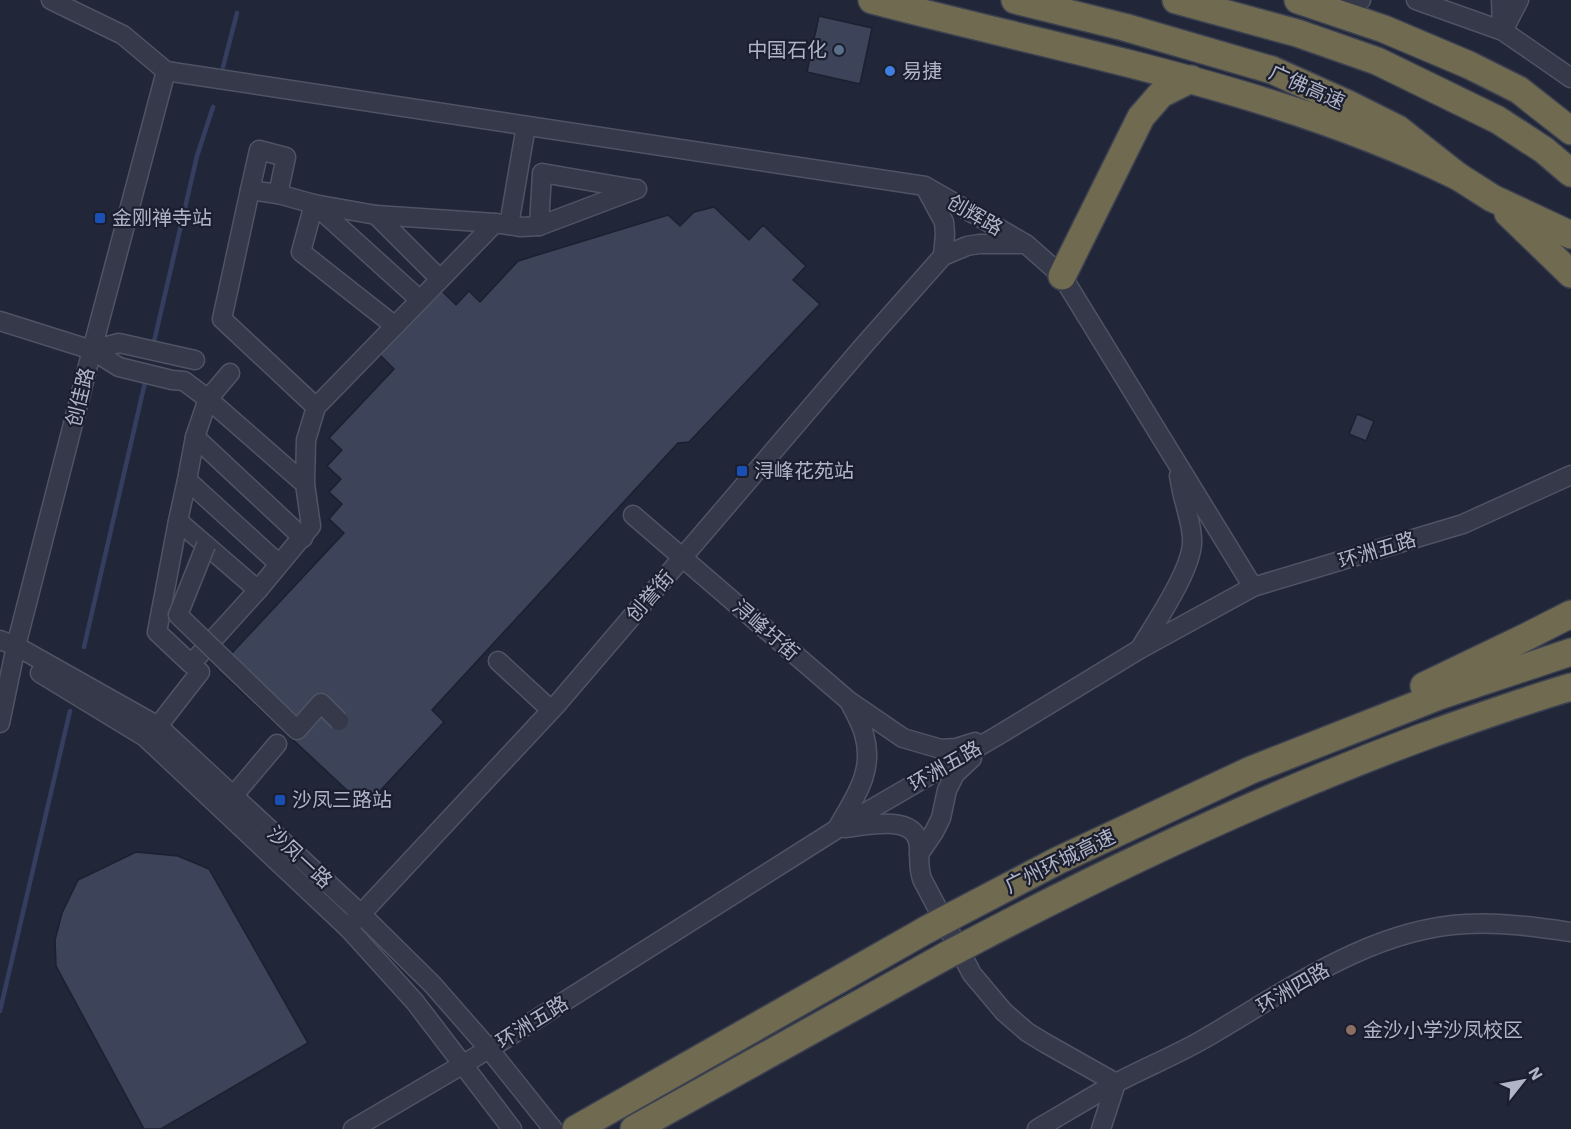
<svg xmlns="http://www.w3.org/2000/svg" width="1571" height="1129" font-family="'IBM Plex Sans','Noto Sans SC',sans-serif">
	<style>
		.lines { fill: none; stroke-linecap: round; stroke-linejoin: round }
		.stream { stroke: #353e60; stroke-width: 4.5 }
		.building { fill: #3d4459; stroke: #1c2030; stroke-width: 1.5 }
		.minor-casing { stroke: #4f5464; stroke-width: 21 }
		.highway-casing { stroke: #3c4151; stroke-width: 30 }
		.minor { stroke: #35394a; stroke-width: 18 }
		.highway { stroke: #706a51; stroke-width: 27 }
		.minor-bridge-casing { stroke: #4f5464; stroke-width: 21; stroke-linecap: butt }
		.highway-bridge-casing { stroke: #3c4151; stroke-width: 30; stroke-linecap: butt }
		.minor-bridge { stroke: #35394a; stroke-width: 18 }
		.highway-bridge { stroke: #706a51; stroke-width: 27 }
		.service-dot { fill: #5c6f8a; stroke: #1a1e2e; stroke-width: 2 }
		.shop-dot { fill: #3f7fe0; stroke: #1a1e2e; stroke-width: 2 }
		.transit-dot { fill: #1a4fb4; stroke: #1a1e2e; stroke-width: 2 }
		.education-dot { fill: #8d6e63; stroke: #1a1e2e; stroke-width: 2 }
		.labels { text-anchor: middle; stroke-width: 4.5; stroke-linejoin: round; paint-order: stroke }
		.poi-label { font-size: 20px; fill: #afb4c6; stroke: #1a1e2e; text-anchor: start }
		.street-label { font-size: 20px; fill: #afb4c6; stroke: #1a1e2e }
	</style>
	<rect width="100%" height="100%" fill="#212739"/>
	<g class="lines">
		<g class="stream">
			<path d="M 223,67 L 237,13"/>
			<path d="M 153,346 L 197,156 L 213,107"/>
			<path d="M 84,647 L 146,378"/>
			<path d="M 0,1011 L 70,711"/>
		</g>
	</g>
	<g class="building">
		<path d="M 819,16 L 872,28 L 860,84 L 807,72 Z"/>
		<path d="M 714,207 L 749,240 L 763,225 L 806,266 L 793,280 L 820,304 L 689,442 L 678,443 L 432,710 L 444,722 L 365,807 L 217,669 L 344,533 L 329,519 L 342,504 L 329,492 L 341,479 L 327,466 L 342,450 L 329,438 L 394,369 L 378,353 L 439,288 L 456,305 L 469,291 L 480,302 L 518,261 L 668,215 L 680,226 L 694,212 Z"/>
		<path d="M 1357,414 L 1374,421 L 1366,441 L 1349,434 Z"/>
		<path d="M 136,852 L 178,856 L 209,869 L 308,1043 L 161,1129 L 144,1129 L 56,966 L 55,940 L 62,913 L 78,880 Z"/>
	</g>
	<g class="lines">
		<g class="minor-casing">
			<g id="minor">
				<path d="M 51,0 L 123,35 L 166,71 L 925,186 L 1026,244 L 1062,276 L 1253,587"/>
				<path d="M 1416,0 L 1503,31 L 1571,78"/>
				<path d="M 1501,0 L 1502,29"/>
				<path d="M 1329,10 L 1361,0"/>
				<path d="M 1503,31 L 1519,0"/>
				<path d="M 925,187 L 944,222 L 945,234 L 943,256"/>
				<path d="M 250,190 L 259,150 L 286,157 L 278,194"/>
				<path d="M 376,215 L 440,279"/>
				<path d="M 509,225 L 526,126"/>
				<path d="M 539,226 L 542,173 L 635,189"/>
				<path d="M 0,321 L 92,350 L 119,367 L 172,380 L 184,381 L 208,399 L 305,484 L 311,526 L 258,590 L 191,664 L 157,632 L 178,521 L 187,480 L 195,437 L 208,399 L 230,373"/>
				<path d="M 395,326 L 301,252 L 314,204 L 420,300"/>
				<path d="M 92,350 L 119,343 L 195,360"/>
				<path d="M 316,407 L 222,319 L 250,190 L 278,194 L 314,204 L 376,215 L 495,223 L 521,227 L 539,226 L 637,189"/>
				<path d="M 195,437 L 303,538"/>
				<path d="M 187,480 L 279,564"/>
				<path d="M 305,484 L 306,440 L 316,407 L 495,223"/>
				<path d="M 633,515 L 849,701 L 903,738 L 941,749 L 956,748 L 975,742"/>
				<path d="M 178,521 L 258,590"/>
				<path d="M 0,640 L 16,646 L 158,726 L 361,914 L 432,984 L 489,1049 L 553,1129"/>
				<path d="M 1141,647 C 1156,622 1190,572 1192,544 C 1193,529 1188,517 1185,503 C 1182,494 1181,485 1179,476"/>
				<path d="M 498,661 L 551,710"/>
				<path d="M 40,673 L 145,737 L 348,928 L 415,1002 L 512,1129"/>
				<path d="M 0,723 L 16,646 L 92,350 L 166,71"/>
				<path d="M 158,726 L 200,672"/>
				<path d="M 234,795 L 277,744"/>
				<path d="M 838,827 C 855,797 875,771 864,734 C 861,723 855,713 850,703"/>
				<path d="M 845,828 C 864,826 912,814 918,841 C 921,854 917,864 922,879 L 972,974 L 1004,1012 L 1027,1032 L 1045,1043 L 1116,1083 L 1101,1129"/>
				<path d="M 919,854 L 934,832 L 941,818 L 947,790 L 955,774 L 972,758"/>
				<path d="M 348,928 L 558,703 L 865,344 L 943,256 L 967,246 L 979,244 L 1024,244"/>
				<path d="M 353,1129 L 489,1049 L 837,829 L 997,736 L 1140,649 L 1253,587 L 1463,524 L 1571,475"/>
				<path d="M 1037,1129 C 1063,1114 1089,1098 1116,1083 C 1144,1068 1174,1056 1202,1040 C 1284,993 1368,929 1466,924 C 1501,922 1537,927 1571,932"/>
			</g>
		</g>
		<g class="highway-casing">
			<g id="highway">
				<path d="M 872,0 C 1069,52 1274,87 1459,177"/>
				<path d="M 1015,0 L 1124,27 L 1272,70 L 1348,104 L 1398,129 L 1459,177 L 1492,198 L 1571,235"/>
				<path d="M 1176,0 L 1297,33 L 1377,61 L 1498,120 L 1544,150 L 1571,173"/>
				<path d="M 1298,0 L 1384,29 L 1469,65 L 1519,90 L 1571,131"/>
				<path d="M 1508,213 L 1571,274"/>
				<path d="M 1062,276 L 1141,117 L 1161,94 L 1191,79"/>
				<path d="M 1424,686 L 1526,637 L 1571,614"/>
				<path d="M 954,915 L 1057,861 L 1251,770 L 1439,696 L 1571,652"/>
				<path d="M 970,943 C 1116,866 1265,796 1420,738 C 1470,720 1520,702 1571,687"/>
				<path d="M 576,1129 L 926,930"/>
				<path d="M 634,1129 L 947,955"/>
			</g>
		</g>
		<use href="#minor" class="minor"/>
		<use href="#highway" class="highway"/>
		<g class="minor-bridge-casing">
			<path id="minor-bridge" d="M 206,545 L 178,615 L 297,730 L 321,703 L 339,721"/>
		</g>
		<g class="highway-bridge-casing">
			<g id="highway-bridge">
				<path d="M 926,930 L 954,915"/>
				<path d="M 947,955 L 970,943"/>
			</g>
		</g>
		<use href="#minor-bridge" class="minor-bridge"/>
		<use href="#highway-bridge" class="highway-bridge"/>
	</g>
	<circle class="service-dot" cx="839" cy="50" r="6"/>
	<circle class="shop-dot" cx="890" cy="71" r="6"/>
	<g class="transit-dot">
		<rect x="94" y="212" width="12" height="12" rx="3"/>
		<rect x="736" y="465" width="12" height="12" rx="3"/>
		<rect x="274" y="794" width="12" height="12" rx="3"/>
	</g>
	<circle class="education-dot" cx="1351" cy="1030" r="6"/>
	<g class="labels">
		<g class="poi-label">
			<text x="827" y="57" text-anchor="end">中国石化</text>
			<text x="902" y="78">易捷</text>
			<text x="112" y="225">金刚禅寺站</text>
			<text x="754" y="478">浔峰花苑站</text>
			<text x="292" y="807">沙凤三路站</text>
			<text x="1363" y="1037">金沙小学沙凤校区</text>
		</g>
		<g class="street-label">
			<text transform="translate(1307 87) rotate(24)" y="7">广佛高速</text>
			<text transform="translate(975 215) rotate(30)" y="7">创辉路</text>
			<text transform="translate(80 397) rotate(-76)" y="7">创佳路</text>
			<text transform="translate(1377 550) rotate(-17)" y="7">环洲五路</text>
			<text transform="translate(650 596) rotate(-49)" y="7">创誉街</text>
			<text transform="translate(766 630) rotate(41)" y="7">浔峰圩街</text>
			<text transform="translate(945 766) rotate(-30)" y="7">环洲五路</text>
			<text transform="translate(300 857) rotate(43)" y="7">沙凤一路</text>
			<text transform="translate(1060 861) rotate(-26)" y="7">广州环城高速</text>
			<text transform="translate(1293 988) rotate(-30)" y="7">环洲四路</text>
			<text transform="translate(532 1022) rotate(-32)" y="7">环洲五路</text>
		</g>
	</g>
	<g transform="translate(1523 1081) rotate(59)" stroke="#1a1e2e" stroke-width="4.5" paint-order="stroke">
	<path d="M0-4.5L10 22L0 15L-10 22Z" fill="#afb4c6"/>
	<text y="-9" font-size="16" font-weight="bold" text-anchor="middle" fill="#afb4c6">N</text>
	</g>
</svg>
